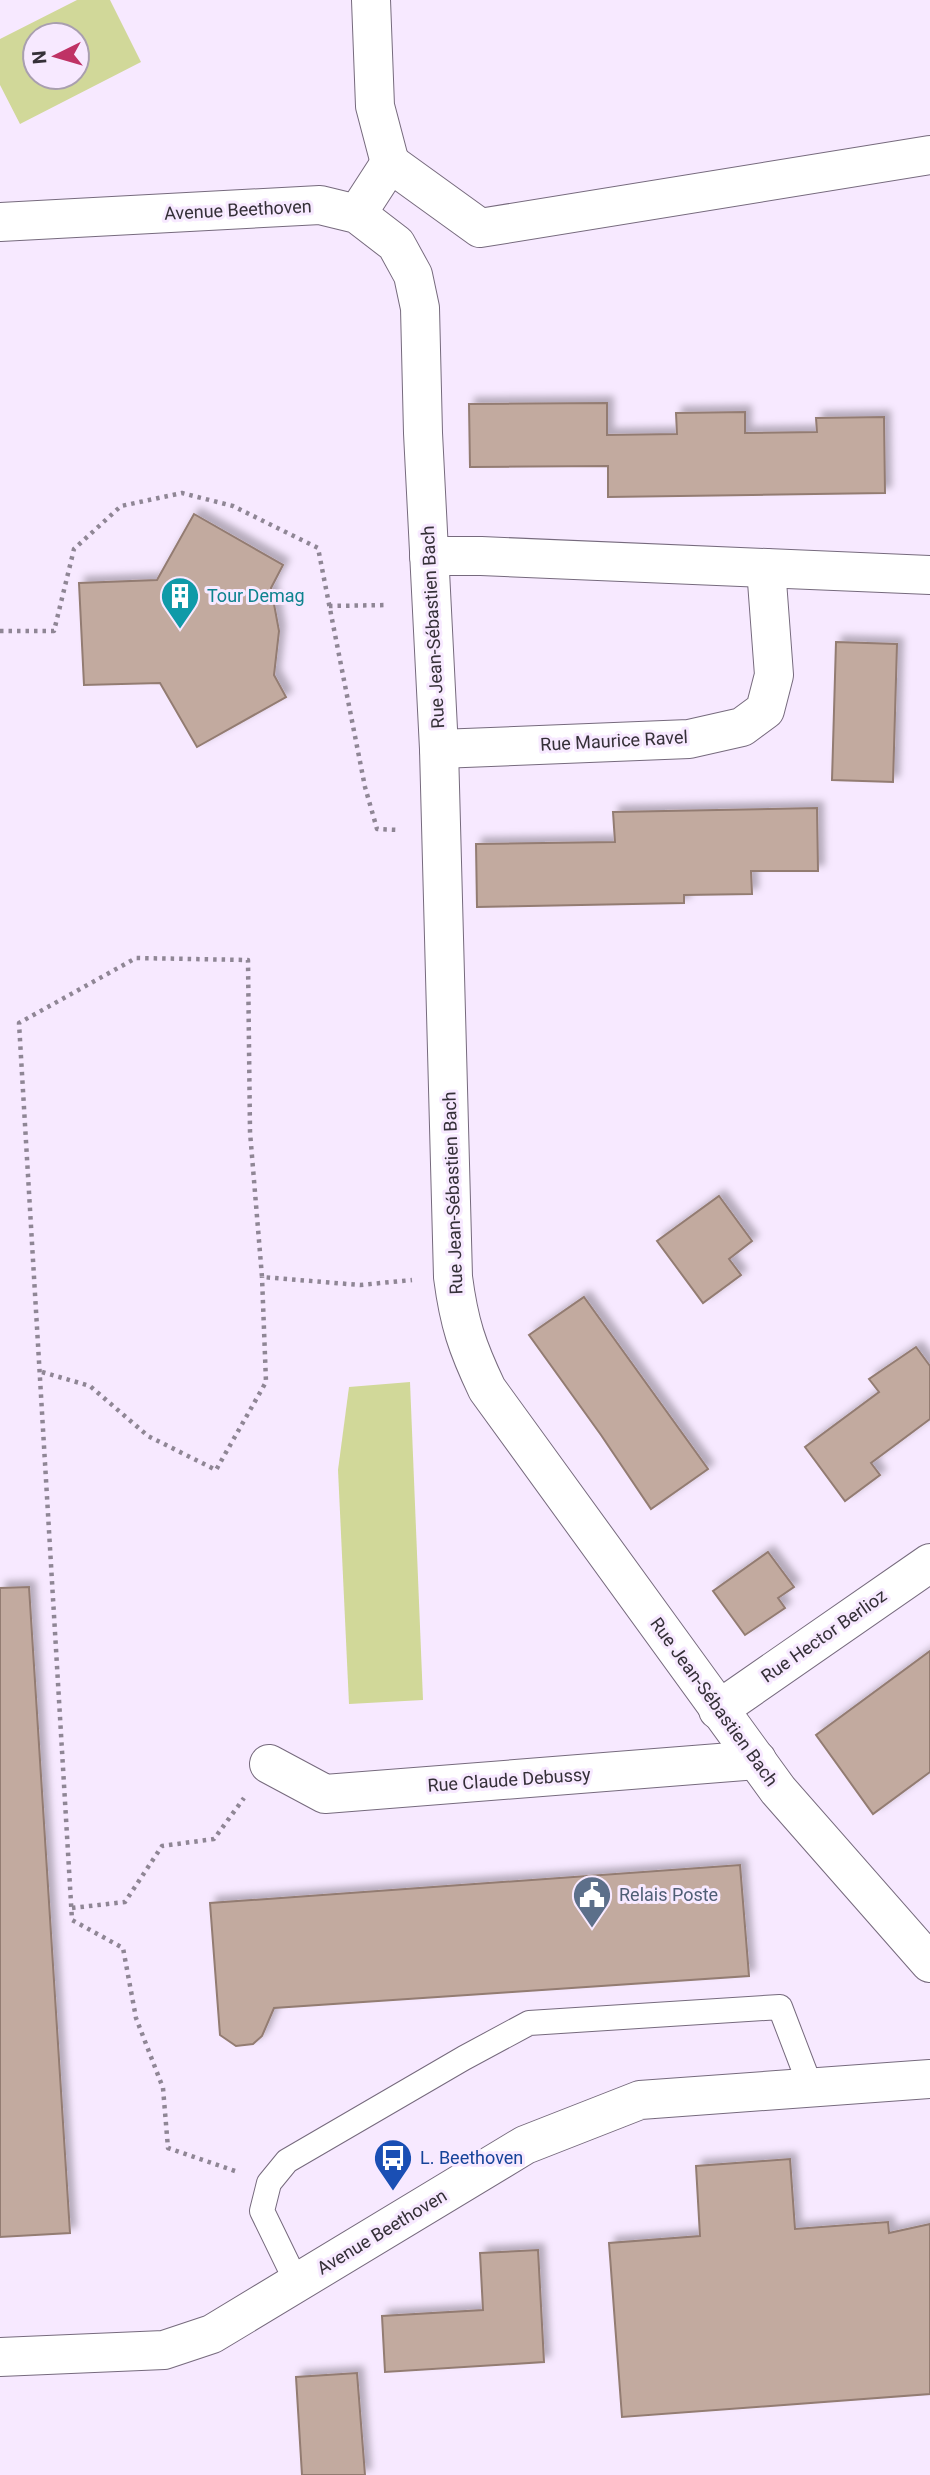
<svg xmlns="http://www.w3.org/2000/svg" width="930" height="2475" font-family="Roboto,sans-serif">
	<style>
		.green { fill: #d1d899; fill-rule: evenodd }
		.building { fill: #c2aa9f; stroke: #937c72; stroke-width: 2; filter: url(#shadow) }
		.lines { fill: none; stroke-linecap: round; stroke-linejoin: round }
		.lane-casing { stroke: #766a7d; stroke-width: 26 }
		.street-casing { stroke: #766a7d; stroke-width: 40 }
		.path { stroke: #8f8695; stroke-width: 4.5; stroke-dasharray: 3.5 5; stroke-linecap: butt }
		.lane { stroke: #fff; stroke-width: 24 }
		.street { stroke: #fff; stroke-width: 38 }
		.labels { text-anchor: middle; stroke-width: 6; stroke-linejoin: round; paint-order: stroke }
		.street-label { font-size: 18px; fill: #353038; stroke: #f7e9ff }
		.culture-label { font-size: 18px; fill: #0d838f; stroke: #f7e9ff; text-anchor: start }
		.service-label { font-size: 18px; fill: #4e5e75; stroke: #f7e9ff; text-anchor: start }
		.transit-label { font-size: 18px; fill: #164399; stroke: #f7e9ff; text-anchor: start }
	</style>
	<defs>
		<filter id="shadow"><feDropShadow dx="6" dy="-6" stdDeviation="3.5" flood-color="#0004"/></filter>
	</defs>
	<rect width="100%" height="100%" fill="#f7e9ff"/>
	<g class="green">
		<path d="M 77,0 L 110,0 L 141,62 L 20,124 L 0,85 L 0,39 ZM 77,35 L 77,77 L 35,77 L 35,35 Z"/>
		<path d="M 410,1382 L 423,1700 L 349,1704 L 338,1470 L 349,1387 Z"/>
	</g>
	<g class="building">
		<path d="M 607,403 L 607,435 L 677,434 L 676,413 L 745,412 L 745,433 L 817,432 L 816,418 L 884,417 L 885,493 L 608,497 L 608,466 L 470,467 L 469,404 Z"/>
		<path d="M 194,514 L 283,565 L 271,588 L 279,631 L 274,675 L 286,697 L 197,747 L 160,683 L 84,685 L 79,583 L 157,580 Z"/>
		<path d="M 836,642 L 897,644 L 893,782 L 832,780 Z"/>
		<path d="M 817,808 L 818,871 L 751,871 L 752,894 L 684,895 L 684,903 L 477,907 L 476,844 L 615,842 L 613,812 Z"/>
		<path d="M 719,1196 L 752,1241 L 729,1259 L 741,1275 L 703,1303 L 657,1241 Z"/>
		<path d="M 584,1297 L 708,1469 L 651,1509 L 601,1435 L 529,1335 Z"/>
		<path d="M 916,1347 L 930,1366 L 930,1419 L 871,1463 L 880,1475 L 845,1501 L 805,1447 L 879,1392 L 869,1379 Z"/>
		<path d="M 768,1552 L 794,1587 L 778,1598 L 785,1608 L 745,1635 L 713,1591 Z"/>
		<path d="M 29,1587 L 70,2233 L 0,2237 L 0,1588 Z"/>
		<path d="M 930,1651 L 930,1772 L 873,1814 L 816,1735 Z"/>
		<path d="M 740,1865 L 749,1976 L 274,2008 L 262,2036 L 253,2044 L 236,2046 L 220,2035 L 210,1903 Z"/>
		<path d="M 790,2159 L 795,2229 L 888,2222 L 889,2233 L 930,2224 L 930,2394 L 622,2417 L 609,2243 L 700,2236 L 696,2166 Z"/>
		<path d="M 538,2250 L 544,2362 L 385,2372 L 382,2316 L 483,2310 L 480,2253 Z"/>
		<path d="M 357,2373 L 365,2475 L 302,2475 L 296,2377 Z"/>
	</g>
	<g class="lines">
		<g class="lane-casing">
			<path id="lane" d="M 297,2283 L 262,2211 L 269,2183 L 287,2161 L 464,2058 L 529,2023 L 780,2007 L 811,2088"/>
		</g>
		<g class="street-casing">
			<g id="street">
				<path d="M 371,0 L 375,106 L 390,163"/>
				<path d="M 357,214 L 390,163 L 480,228 L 930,155"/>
				<path d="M 0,222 L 320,205 L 357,214 L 396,244 L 413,275 L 420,308 L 423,433 L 439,749 L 453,1277 C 459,1323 467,1347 487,1389 L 778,1790 L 930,1963"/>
				<path d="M 429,556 L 481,556 L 930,575"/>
				<path d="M 439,749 L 689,739 L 742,727 L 765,710 L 774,675 L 766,568"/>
				<path d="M 718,1710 L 930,1563"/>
				<path d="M 269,1764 L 325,1794 L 757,1760"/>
				<path d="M 0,2357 L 164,2350 L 212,2334 L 525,2145 L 640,2100 L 930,2079"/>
			</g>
		</g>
		<g class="path">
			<path d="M 329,606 L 388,605"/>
			<path d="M 0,631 L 54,631 L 74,549 L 121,506 L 182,493 L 233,506 L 318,548 L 365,787 L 377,829 L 398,830"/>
			<path d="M 42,1372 L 90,1386 L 148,1436 L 216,1470 L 266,1382 L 262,1277"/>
			<path d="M 72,1908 L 125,1902 L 162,1846 L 214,1839 L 244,1798"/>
			<path d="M 235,2171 L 168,2148 L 163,2088 L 136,2018 L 123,1948 L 72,1920 L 19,1023 L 136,958 L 248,960 L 250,1132 L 262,1277 L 360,1285 L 412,1280"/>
		</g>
		<use href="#lane" class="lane"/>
		<use href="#street" class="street"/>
	</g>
	<defs>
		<g id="building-pin" transform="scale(2.0125)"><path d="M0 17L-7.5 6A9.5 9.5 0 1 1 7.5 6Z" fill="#0f9aa8" stroke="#f7e9ff"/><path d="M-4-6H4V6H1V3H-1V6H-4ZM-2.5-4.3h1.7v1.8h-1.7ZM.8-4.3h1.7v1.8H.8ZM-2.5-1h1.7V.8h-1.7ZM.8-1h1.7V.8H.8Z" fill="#fff"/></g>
		<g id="civic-pin" transform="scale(2.0125)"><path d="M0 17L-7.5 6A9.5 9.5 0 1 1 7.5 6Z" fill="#5c6f8a" stroke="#f7e9ff"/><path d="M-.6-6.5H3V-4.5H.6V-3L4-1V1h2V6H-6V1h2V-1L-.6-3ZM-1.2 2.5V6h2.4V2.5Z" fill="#fff"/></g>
		<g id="bus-pin" transform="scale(2.0125)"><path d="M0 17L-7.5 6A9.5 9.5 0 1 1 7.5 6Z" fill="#1a4fb4" stroke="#f7e9ff"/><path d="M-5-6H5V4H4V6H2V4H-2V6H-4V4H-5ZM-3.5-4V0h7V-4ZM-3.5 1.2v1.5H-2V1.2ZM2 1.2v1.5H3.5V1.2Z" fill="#fff"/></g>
	</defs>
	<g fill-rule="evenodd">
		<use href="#building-pin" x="180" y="596"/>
		<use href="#civic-pin" x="592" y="1895"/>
		<use href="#bus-pin" x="393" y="2158"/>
	</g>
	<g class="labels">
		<g class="street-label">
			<text transform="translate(238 210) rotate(-3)" y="6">Avenue Beethoven</text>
			<text transform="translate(433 627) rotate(-93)" y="6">Rue Jean-Sébastien Bach</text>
			<text transform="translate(614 741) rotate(-3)" y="6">Rue Maurice Ravel</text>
			<text transform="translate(453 1193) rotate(-92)" y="6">Rue Jean-Sébastien Bach</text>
			<text transform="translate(824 1636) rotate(-35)" y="6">Rue Hector Berlioz</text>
			<text transform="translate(714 1702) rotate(54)" y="6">Rue Jean-Sébastien Bach</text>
			<text transform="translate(509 1780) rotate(-4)" y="6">Rue Claude Debussy</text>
			<text transform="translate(382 2232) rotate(-31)" y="6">Avenue Beethoven</text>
		</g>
		<g class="culture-label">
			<text x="207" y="602">Tour Demag</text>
		</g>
		<g class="service-label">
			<text x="619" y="1901">Relais Poste</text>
		</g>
		<g class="transit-label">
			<text x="420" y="2164">L. Beethoven</text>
		</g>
	</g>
	<g transform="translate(56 56) rotate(265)"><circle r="33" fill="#f7e9ff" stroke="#a99faf" stroke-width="2"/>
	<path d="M0-5L12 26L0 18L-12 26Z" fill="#bf3265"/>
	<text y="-10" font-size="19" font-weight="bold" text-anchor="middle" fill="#353038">N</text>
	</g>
</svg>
